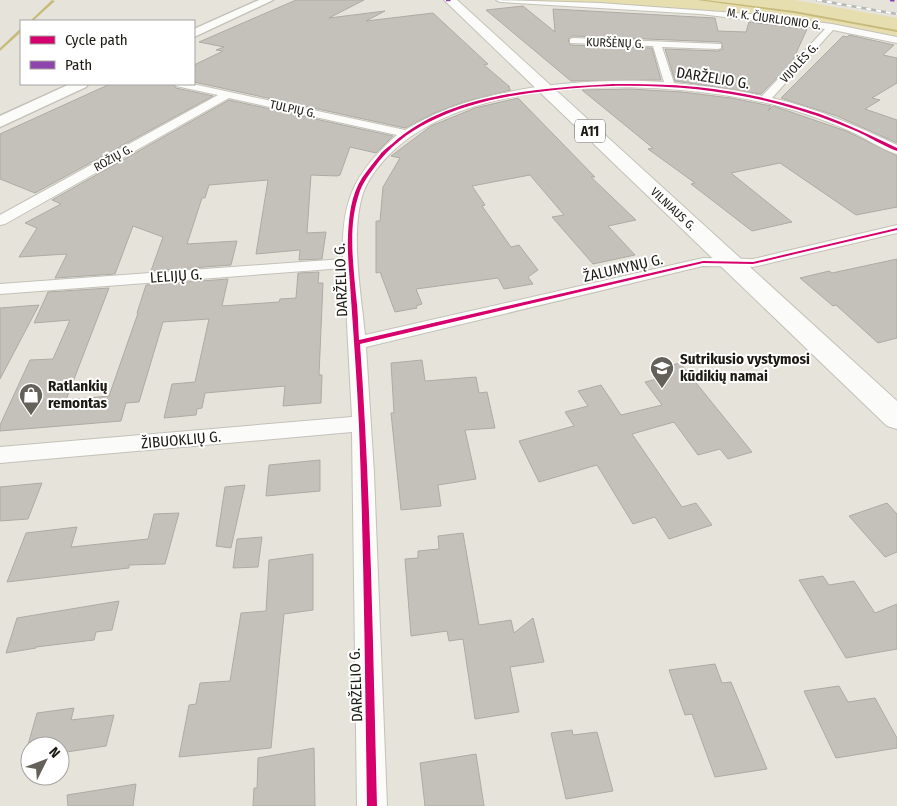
<svg xmlns="http://www.w3.org/2000/svg" width="897" height="806" font-family="'Fira Sans Condensed',sans-serif">
	<style>
		.green { fill: #e7deb0 }
		.lines { fill: none; stroke-linecap: round; stroke-linejoin: round }
		.stream { fill: #c7bb7c; fill-rule: evenodd }
		.building { fill: #c3c1b9; stroke: #adaba4 }
		.minor-casing { stroke: #c3c1b8; stroke-width: 2 }
		.secondary-casing { stroke: #c3c1b8; stroke-width: 3 }
		.trunk-casing { stroke: #c3c1b8; stroke-width: 2 }
		.minor { fill: #fbfbf9; fill-rule: evenodd }
		.secondary { fill: #fbfbf9; fill-rule: evenodd }
		.trunk { fill: #fbfbf9; fill-rule: evenodd }
		.rail-casing { stroke: #b7b7b5; stroke-width: 2.5 }
		.rail { stroke: #fff; stroke-width: 2; stroke-dasharray: 5; stroke-linecap: butt }
		.quiet { stroke: #8e44ad; stroke-width: 2.5; stroke-dasharray: 4.5 2.5; stroke-linecap: butt }
		.cycleway-casing { stroke: #fff; stroke-width: 3 }
		.cycleway { fill: #d6006c; fill-rule: evenodd }
		.labels { text-anchor: middle; stroke-width: 4; stroke-linejoin: round; paint-order: stroke }
		.far-street-label { font-size: 12px; fill: #1c1a13; stroke: #fff }
		.shield { fill: #fff; stroke: #605f5a; stroke-width: 1 }
		.shield-label { font-size: 14px; font-weight: bold; fill: #1c1a13 }
		.street-label { font-size: 15px; fill: #1c1a13; stroke: #fff }
		.poi-label { font-size: 15px; font-weight: bold; fill: #1c1a13; stroke: #fff; text-anchor: start }
	</style>
	<rect width="100%" height="100%" fill="#e6e4da"/>
	<path class="green" d="M 500,0 L 795,0 L 897,18 L 897,40 L 741,14 Z"/>
	<g class="lines">
		<g class="stream">
			<path d="M 52,0 L 55,1 L 33,21 L 30,21 Z"/>
			<path d="M 697,0 L 706,0 L 794,11 L 897,30 L 897,32 L 794,13 Z"/>
			<path d="M 20,29 L 21,29 L 21,32 L 0,51 L 0,48 Z"/>
		</g>
	</g>
	<g class="building">
		<path d="M 296,0 L 364,0 L 329,18 L 385,11 L 366,21 L 433,13 L 488,64 L 484,65 L 510,87 L 508,87 L 511,90 L 463,102 L 432,114 L 405,128 L 194,82 L 194,65 L 223,51 L 216,50 L 224,47 L 199,42 Z"/>
		<path d="M 523,6 L 555,32 L 553,9 L 715,18 L 718,31 L 746,32 L 749,22 L 807,29 L 792,62 L 761,94 L 675,81 L 665,49 L 718,51 L 723,49 L 721,42 L 572,36 L 568,39 L 570,45 L 652,48 L 661,80 L 571,81 L 486,10 Z"/>
		<path d="M 849,35 L 894,45 L 883,55 L 897,58 L 897,83 L 872,98 L 880,100 L 865,109 L 897,120 L 897,143 L 837,116 L 781,98 L 843,36 L 847,37 Z"/>
		<path d="M 110,84 L 173,84 L 176,88 L 213,96 L 35,193 L 0,179 L 0,134 Z"/>
		<path d="M 630,89 L 682,92 L 731,98 L 771,106 L 768,111 L 773,106 L 785,110 L 846,131 L 897,156 L 897,207 L 856,215 L 780,163 L 731,173 L 792,222 L 752,231 L 691,184 L 695,183 L 648,149 L 653,148 L 582,90 Z"/>
		<path d="M 518,98 L 595,177 L 591,177 L 636,220 L 608,226 L 635,255 L 593,264 L 552,217 L 564,215 L 530,175 L 472,186 L 485,205 L 482,206 L 511,247 L 519,245 L 538,270 L 528,277 L 533,284 L 504,289 L 498,278 L 416,289 L 422,304 L 416,306 L 417,308 L 395,312 L 380,272 L 376,273 L 376,221 L 380,221 L 383,187 L 400,158 L 391,156 L 431,126 L 475,108 Z"/>
		<path d="M 229,100 L 393,136 L 376,153 L 350,147 L 340,175 L 337,176 L 311,175 L 307,233 L 326,232 L 322,259 L 299,260 L 300,250 L 256,254 L 268,180 L 209,185 L 205,198 L 202,198 L 187,244 L 237,241 L 231,265 L 151,271 L 163,237 L 133,226 L 115,274 L 55,278 L 67,254 L 19,257 L 37,228 L 25,223 L 61,204 L 52,200 Z"/>
		<path d="M 897,259 L 897,338 L 878,343 L 836,305 L 833,306 L 800,278 L 829,271 L 832,273 Z"/>
		<path d="M 319,272 L 318,283 L 323,283 L 319,375 L 322,375 L 321,403 L 283,406 L 285,386 L 205,393 L 202,408 L 197,409 L 196,415 L 164,418 L 172,384 L 195,382 L 209,319 L 163,322 L 139,402 L 126,403 L 121,421 L 0,431 L 0,425 L 30,360 L 53,359 L 70,320 L 34,323 L 48,292 L 109,288 L 66,400 L 109,396 L 138,313 L 137,313 L 146,285 L 228,279 L 222,306 L 279,302 L 280,299 L 296,298 L 298,273 Z"/>
		<path d="M 39,305 L 0,379 L 0,308 Z"/>
		<path d="M 422,360 L 425,381 L 476,377 L 479,393 L 487,392 L 495,428 L 465,430 L 476,479 L 438,485 L 441,506 L 401,510 L 391,413 L 394,413 L 391,363 Z"/>
		<path d="M 680,363 L 752,452 L 728,459 L 720,449 L 698,455 L 674,422 L 632,434 L 682,507 L 696,503 L 712,525 L 669,539 L 655,517 L 633,524 L 597,465 L 539,482 L 519,441 L 574,426 L 565,412 L 588,406 L 578,391 L 601,385 L 621,415 L 662,405 L 645,382 L 665,377 L 659,368 Z"/>
		<path d="M 320,460 L 320,491 L 266,496 L 269,465 Z"/>
		<path d="M 42,483 L 28,519 L 0,521 L 0,487 Z"/>
		<path d="M 245,485 L 231,548 L 216,546 L 225,487 Z"/>
		<path d="M 887,503 L 897,514 L 897,552 L 885,557 L 849,516 Z"/>
		<path d="M 179,513 L 165,564 L 129,565 L 129,568 L 7,582 L 26,533 L 77,527 L 71,547 L 148,539 L 154,514 Z"/>
		<path d="M 463,533 L 479,625 L 511,620 L 514,633 L 533,618 L 544,662 L 510,667 L 519,712 L 475,719 L 463,639 L 449,641 L 447,631 L 411,636 L 405,559 L 418,558 L 418,551 L 439,549 L 438,536 Z"/>
		<path d="M 262,537 L 258,567 L 233,568 L 237,539 Z"/>
		<path d="M 313,554 L 313,610 L 284,614 L 271,748 L 179,757 L 189,705 L 196,704 L 200,683 L 230,681 L 241,613 L 266,611 L 269,560 Z"/>
		<path d="M 823,576 L 829,585 L 854,581 L 875,613 L 897,604 L 897,649 L 846,658 L 799,580 Z"/>
		<path d="M 119,601 L 112,630 L 96,632 L 94,640 L 36,647 L 36,648 L 6,653 L 17,618 Z"/>
		<path d="M 715,664 L 722,683 L 731,682 L 767,769 L 715,777 L 692,714 L 685,715 L 669,670 Z"/>
		<path d="M 839,686 L 848,702 L 875,698 L 897,738 L 897,748 L 836,758 L 804,691 Z"/>
		<path d="M 74,708 L 71,720 L 114,715 L 106,746 L 60,753 L 60,746 L 30,746 L 30,758 L 24,759 L 37,713 Z"/>
		<path d="M 572,730 L 573,735 L 597,732 L 613,791 L 566,799 L 551,733 Z"/>
		<path d="M 314,748 L 315,806 L 253,806 L 254,788 L 257,788 L 258,758 Z"/>
		<path d="M 476,754 L 484,806 L 425,806 L 420,763 Z"/>
		<path d="M 136,784 L 133,806 L 68,806 L 67,795 Z"/>
	</g>
	<g class="lines">
		<g class="minor-casing">
			<path id="minor" d="M 496,0 L 600,3 L 749,14 L 832,24 L 897,37 L 897,43 L 833,30 L 772,98 C 816,108 857,126 897,145 L 897,154 C 883,150 869,140 856,134 C 831,122 802,112 775,105 C 668,79 479,72 394,150 C 381,162 369,177 363,193 C 350,233 361,293 365,335 L 703,258 L 753,259 L 897,225 L 897,233 L 753,267 L 703,266 L 366,347 L 374,473 L 387,806 L 357,806 L 352,432 L 0,463 L 0,447 L 352,417 L 344,268 L 0,294 L 0,284 L 343,259 C 341,201 354,173 397,135 L 229,98 L 5,224 L 0,225 L 0,215 L 218,95 L 176,86 L 175,84 L 193,84 L 405,130 C 475,87 583,77 664,82 L 653,46 L 570,43 L 570,39 L 573,38 L 721,44 L 721,48 L 718,49 L 662,47 L 674,83 L 738,91 L 762,96 L 825,29 L 700,14 L 500,2 Z"/>
		</g>
		<g class="secondary-casing">
			<g id="secondary">
				<path d="M 259,0 L 273,0 L 194,37 L 194,29 Z"/>
				<path d="M 70,84 L 88,84 L 86,87 L 0,127 L 0,116 Z"/>
			</g>
		</g>
		<g class="trunk-casing">
			<path id="trunk" d="M 444,0 L 457,0 L 897,401 L 897,429 L 887,426 Z"/>
		</g>
		<use href="#minor" class="minor"/>
		<use href="#secondary" class="secondary"/>
		<use href="#trunk" class="trunk"/>
		<g class="rail-casing">
			<path id="rail" d="M 817,0 L 897,14"/>
		</g>
		<use href="#rail" class="rail"/>
		<g class="quiet">
			<path d="M 446,0 L 451,0"/>
			<path d="M 890,0 L 897,1"/>
		</g>
		<g class="cycleway-casing">
			<path id="cycleway" d="M 613,84 C 641,84 669,84 697,87 C 739,91 781,101 820,114 C 847,124 872,136 897,148 L 897,151 C 883,146 870,137 856,131 C 831,120 805,111 778,104 C 698,83 612,81 530,93 C 495,98 460,106 429,122 C 407,133 388,148 374,168 C 368,176 362,184 359,194 C 348,226 353,262 356,295 C 358,310 358,325 359,340 L 703,261 L 753,262 L 897,228 L 897,230 L 753,264 L 703,263 L 360,344 C 371,498 373,652 377,806 L 367,806 C 365,679 364,553 359,426 C 357,384 354,341 351,299 C 350,278 347,256 348,235 C 349,216 351,195 362,178 C 367,171 373,163 379,156 C 382,151 387,148 392,144 C 448,93 541,88 613,84 Z"/>
		</g>
		<use href="#cycleway" class="cycleway"/>
	</g>
	<defs>
		<g id="school-pin" transform="scale(1.25)"><path d="M0 17L-7.5 6A9.5 9.5 0 1 1 7.5 6Z" fill="#636159" stroke="#fff"/><path d="M0-5L7-2L0 1L-7-2ZM-4 1L0 2.5L4 1V4Q0 6-4 4Z" fill="#fff"/></g>
		<g id="shop-pin" transform="scale(1.25)"><path d="M0 17L-7.5 6A9.5 9.5 0 1 1 7.5 6Z" fill="#636159" stroke="#fff"/><path d="M-5-2.5h2.3a2.7 3.5 0 0 1 5.4 0H5L5.5 6h-11ZM-1.5-2.5h3a1.5 2.3 0 0 0-3 0Z" fill="#fff"/></g>
	</defs>
	<g fill-rule="evenodd">
		<use href="#school-pin" x="662" y="368"/>
		<use href="#shop-pin" x="31" y="395"/>
	</g>
	<g class="labels">
		<g class="far-street-label">
			<text transform="translate(774 19) rotate(8)" y="4">M. K. ČIURLIONIO G.</text>
			<text transform="translate(615 43) rotate(2)" y="4">KURŠĖNŲ G.</text>
			<text transform="translate(799 63) rotate(-47)" y="4">VIJOLĖS G.</text>
			<text transform="translate(293 109) rotate(12)" y="4">TULPIŲ G.</text>
			<text transform="translate(113 158) rotate(-29)" y="4">ROŽIŲ G.</text>
			<text transform="translate(673 209) rotate(43)" y="4">VILNIAUS G.</text>
		</g>
		<rect class="shield" x="575" y="119.5" width="30" height="23" rx="4"/>
		<g class="shield-label">
			<text x="590" y="136">A11</text>
		</g>
		<g class="street-label">
			<text transform="translate(713 78) rotate(9)" y="5">DARŽELIO G.</text>
			<text transform="translate(623 268) rotate(-13)" y="5">ŽALUMYNŲ G.</text>
			<text transform="translate(176 276) rotate(-4)" y="5">LELIJŲ G.</text>
			<text transform="translate(341 280) rotate(-92)" y="5">DARŽELIO G.</text>
			<text transform="translate(181 440) rotate(-5)" y="5">ŽIBUOKLIŲ G.</text>
			<text transform="translate(356 685) rotate(-92)" y="5">DARŽELIO G.</text>
		</g>
		<g class="poi-label">
			<text x="680" y="364">Sutrikusio vystymosi<tspan x="680" dy="17">kūdikių namai</tspan></text>
			<text x="48" y="391">Ratlankių<tspan x="48" dy="17">remontas</tspan></text>
		</g>
	</g>
	<rect x="20" y="20" width="175" height="65" fill="#ffffff" stroke="#a4a3a1"/>
	<rect x="30" y="36" width="25" height="8" fill="#d6006c" stroke="#a4a3a1"/>
	<text x="65" y="45" font-size="15" fill="#1c1a13">Cycle path</text>
	<rect x="30" y="61" width="25" height="8" fill="#8e44ad" stroke="#a4a3a1"/>
	<text x="65" y="70" font-size="15" fill="#1c1a13">Path</text>
	<g transform="translate(45 761) rotate(48)"><circle r="24" fill="#ffffff" stroke="#a4a3a1"/>
	<path d="M0-4L9 19L0 12L-9 19Z" fill="#636159"/>
	<text y="-8" font-size="14" font-weight="bold" text-anchor="middle" fill="#1c1a13">N</text>
	</g>
</svg>
